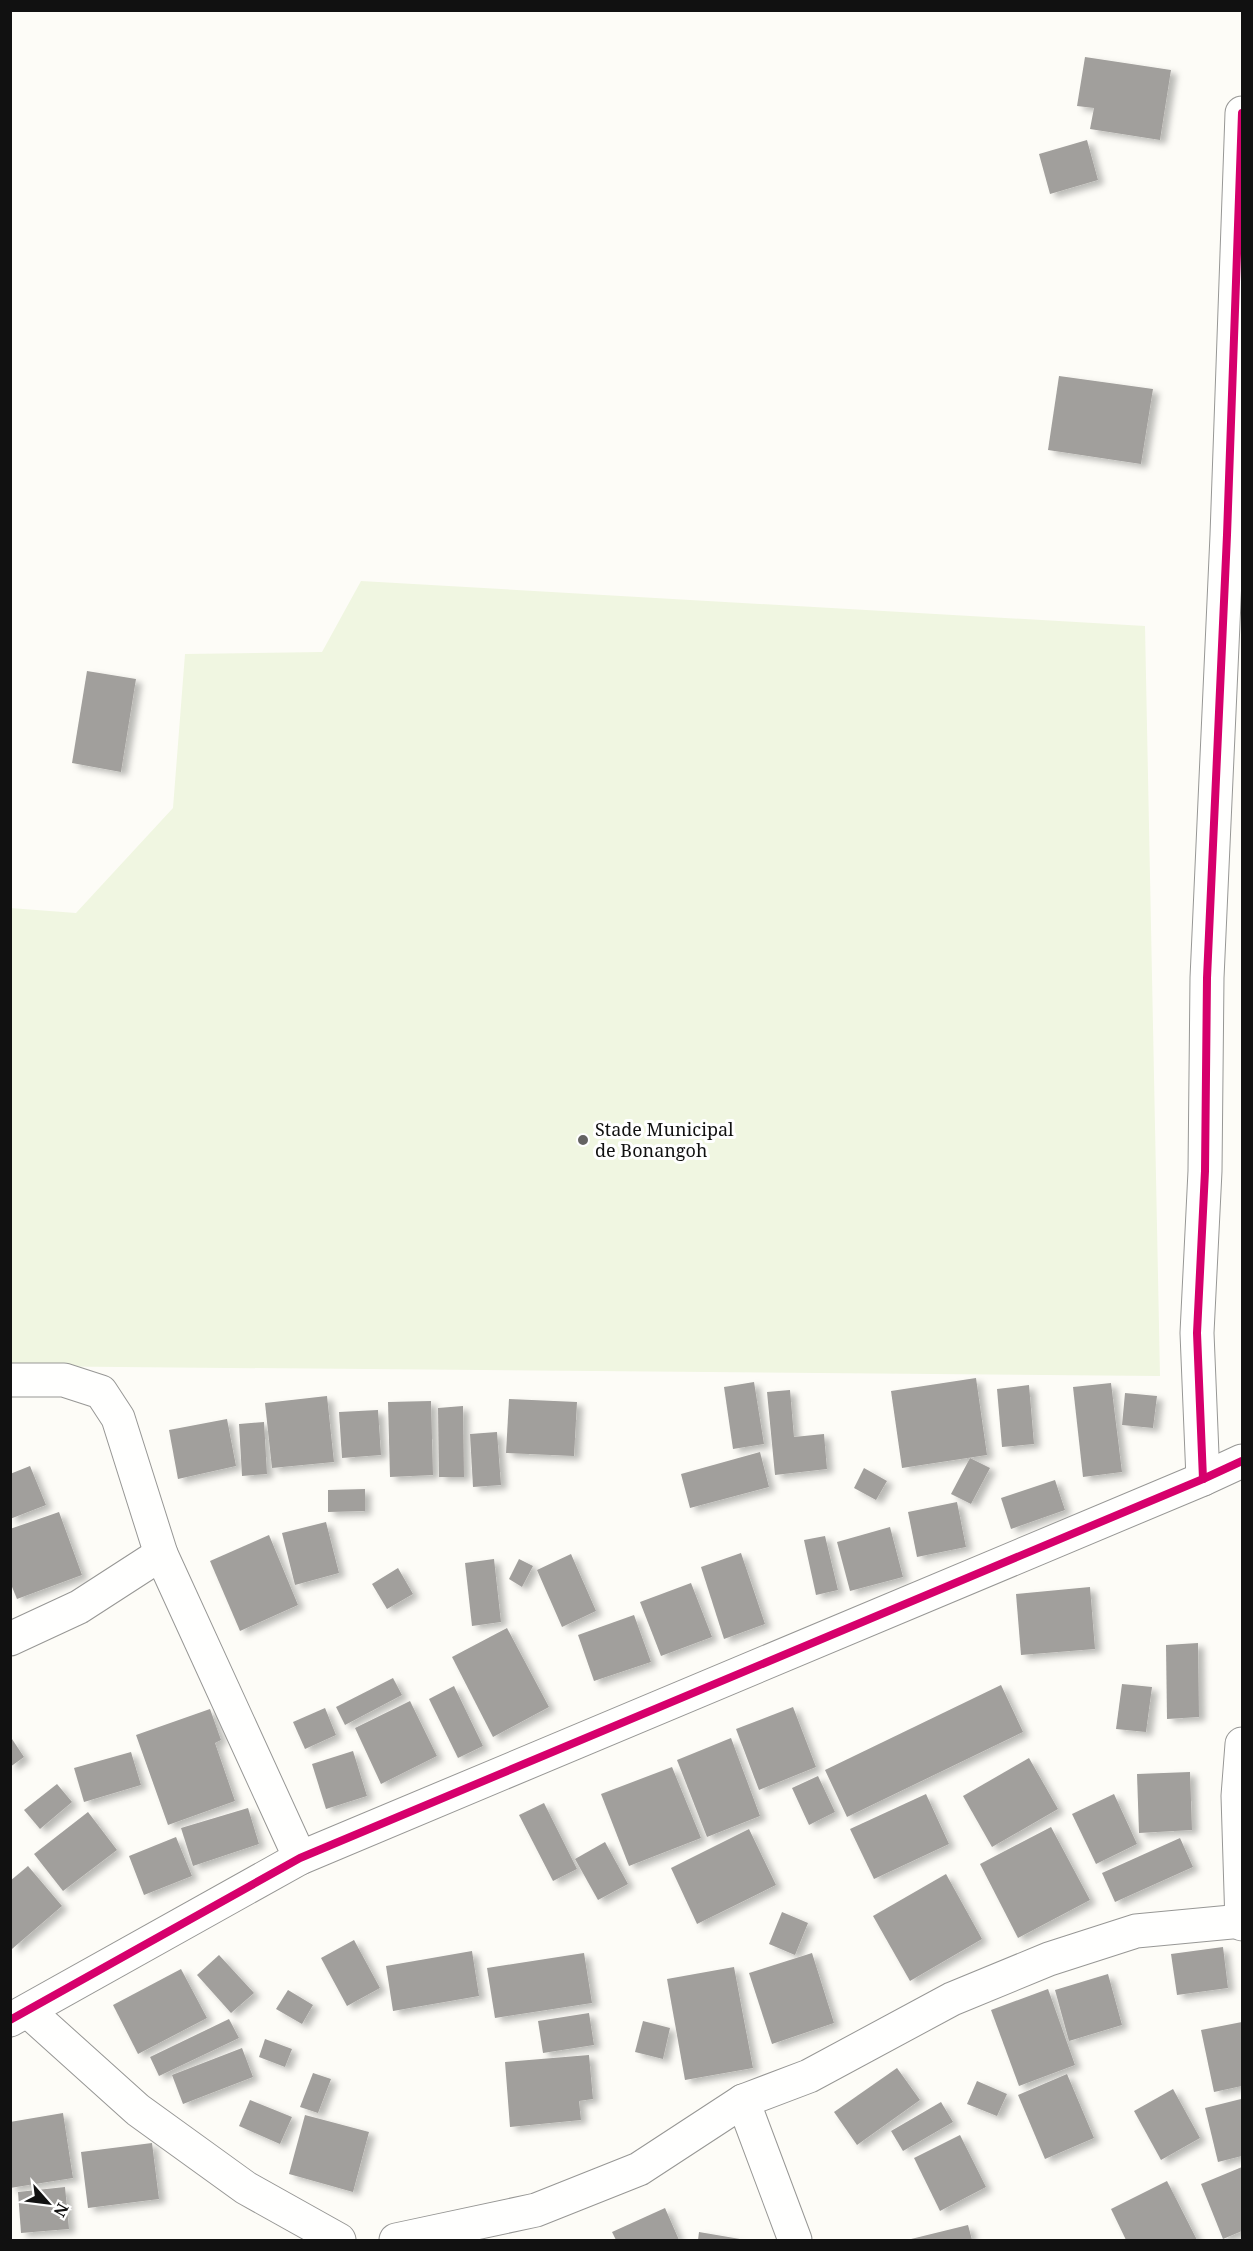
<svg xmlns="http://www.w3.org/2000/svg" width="1253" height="2251" font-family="'Noto Serif',serif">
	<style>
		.pitch { fill: #f0f6e1 }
		.building { fill: #a19f9c; filter: url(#shadow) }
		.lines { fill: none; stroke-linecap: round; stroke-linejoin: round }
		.minor-casing { stroke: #979795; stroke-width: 35 }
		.minor { stroke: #fffffe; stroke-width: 33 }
		.cycleway-casing { stroke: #fff; stroke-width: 11 }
		.cycleway { stroke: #d6006c; stroke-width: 8 }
		.poi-dot { fill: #646362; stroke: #fff; stroke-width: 2 }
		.labels { text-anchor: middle; stroke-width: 6; stroke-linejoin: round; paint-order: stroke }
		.poi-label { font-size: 18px; fill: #111; stroke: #fff; text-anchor: start }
	</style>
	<defs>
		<filter id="shadow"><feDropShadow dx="6" dy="4" stdDeviation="3" flood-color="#0004"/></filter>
	</defs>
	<rect width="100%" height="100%" fill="#fdfcf7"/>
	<path class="pitch" d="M 361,581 L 1145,626 L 1160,1376 L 11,1366 L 10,908 L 76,913 L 173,808 L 185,654 L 322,652 Z"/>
	<g class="building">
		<path d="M 1085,57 L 1171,70 L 1160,140 L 1090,129 L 1094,108 L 1077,106 Z"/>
		<path d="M 1087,140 L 1098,180 L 1050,194 L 1039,154 Z"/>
		<path d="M 1059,376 L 1153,389 L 1141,464 L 1048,450 Z"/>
		<path d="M 87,671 L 136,679 L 121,772 L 72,763 Z"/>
		<path d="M 976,1378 L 987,1455 L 902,1468 L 891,1391 Z"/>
		<path d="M 754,1382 L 764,1444 L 733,1449 L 724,1387 Z"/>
		<path d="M 1111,1383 L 1122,1472 L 1083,1477 L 1073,1387 Z"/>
		<path d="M 1029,1385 L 1034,1444 L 1002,1447 L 997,1389 Z"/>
		<path d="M 790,1390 L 794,1437 L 824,1434 L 827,1469 L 775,1475 L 767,1392 Z"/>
		<path d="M 1125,1393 L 1157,1396 L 1153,1428 L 1122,1425 Z"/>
		<path d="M 327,1396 L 334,1462 L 272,1468 L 265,1403 Z"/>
		<path d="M 509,1399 L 577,1402 L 574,1456 L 506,1453 Z"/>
		<path d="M 431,1401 L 433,1475 L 390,1477 L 388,1402 Z"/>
		<path d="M 463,1406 L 464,1477 L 439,1477 L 438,1408 Z"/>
		<path d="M 378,1410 L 381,1455 L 342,1458 L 339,1412 Z"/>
		<path d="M 227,1419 L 236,1466 L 178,1479 L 169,1430 Z"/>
		<path d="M 264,1422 L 267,1474 L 242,1476 L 239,1424 Z"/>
		<path d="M 497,1432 L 501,1485 L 473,1487 L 470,1434 Z"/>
		<path d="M 760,1452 L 769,1487 L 690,1508 L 681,1474 Z"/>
		<path d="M 970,1458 L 990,1468 L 971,1504 L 951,1494 Z"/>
		<path d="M 30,1466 L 46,1505 L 10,1519 L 10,1474 Z"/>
		<path d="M 864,1468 L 887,1481 L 876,1500 L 854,1488 Z"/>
		<path d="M 1055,1480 L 1065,1510 L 1011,1529 L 1001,1498 Z"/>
		<path d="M 365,1489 L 365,1511 L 328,1512 L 328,1490 Z"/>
		<path d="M 957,1502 L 966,1547 L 917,1557 L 908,1512 Z"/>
		<path d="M 59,1512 L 82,1575 L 17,1599 L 10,1582 L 10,1529 Z"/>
		<path d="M 326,1522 L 339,1573 L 295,1585 L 282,1533 Z"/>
		<path d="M 890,1527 L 903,1577 L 850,1591 L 837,1542 Z"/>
		<path d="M 269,1535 L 298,1605 L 240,1631 L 210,1561 Z"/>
		<path d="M 825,1536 L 838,1590 L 816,1595 L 804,1540 Z"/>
		<path d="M 741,1553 L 765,1624 L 724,1639 L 701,1567 Z"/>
		<path d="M 571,1554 L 596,1611 L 562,1627 L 537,1570 Z"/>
		<path d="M 494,1559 L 501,1622 L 472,1626 L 465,1563 Z"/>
		<path d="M 519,1559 L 533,1566 L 522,1587 L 509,1579 Z"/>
		<path d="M 398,1568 L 413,1594 L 387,1609 L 372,1584 Z"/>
		<path d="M 691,1583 L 712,1637 L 661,1656 L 640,1602 Z"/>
		<path d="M 1090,1587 L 1095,1649 L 1021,1655 L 1016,1594 Z"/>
		<path d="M 634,1615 L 651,1662 L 594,1681 L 578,1635 Z"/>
		<path d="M 507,1628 L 549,1707 L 493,1737 L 452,1657 Z"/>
		<path d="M 1198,1643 L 1199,1717 L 1167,1719 L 1166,1645 Z"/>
		<path d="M 393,1678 L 402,1695 L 345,1725 L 336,1707 Z"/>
		<path d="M 1122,1684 L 1152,1687 L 1146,1732 L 1116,1729 Z"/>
		<path d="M 1001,1685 L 1023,1732 L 847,1817 L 825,1770 Z"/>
		<path d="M 454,1686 L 483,1746 L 458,1758 L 429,1699 Z"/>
		<path d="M 410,1701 L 437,1756 L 381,1784 L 355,1728 Z"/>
		<path d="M 793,1707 L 816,1767 L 759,1790 L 736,1729 Z"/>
		<path d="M 325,1708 L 336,1735 L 305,1749 L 293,1722 Z"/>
		<path d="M 210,1709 L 221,1740 L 215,1743 L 235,1801 L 168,1825 L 136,1735 Z"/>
		<path d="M 10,1736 L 24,1757 L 10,1767 Z"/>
		<path d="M 731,1738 L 760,1816 L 707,1837 L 677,1760 Z"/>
		<path d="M 353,1751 L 367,1796 L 326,1809 L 312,1764 Z"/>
		<path d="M 131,1752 L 141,1785 L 84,1802 L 74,1768 Z"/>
		<path d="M 1029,1758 L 1058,1809 L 992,1847 L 963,1796 Z"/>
		<path d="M 672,1767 L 701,1838 L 629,1866 L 601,1794 Z"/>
		<path d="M 1190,1772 L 1192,1830 L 1139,1833 L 1137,1774 Z"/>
		<path d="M 818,1776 L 835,1812 L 809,1825 L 792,1788 Z"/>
		<path d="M 57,1784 L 72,1802 L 40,1829 L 24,1810 Z"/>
		<path d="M 926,1794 L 949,1844 L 874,1879 L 850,1829 Z"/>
		<path d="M 1114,1794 L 1137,1844 L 1096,1864 L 1072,1814 Z"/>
		<path d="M 544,1803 L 577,1869 L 553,1881 L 519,1815 Z"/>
		<path d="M 248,1808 L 259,1844 L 193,1866 L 181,1828 Z"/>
		<path d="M 88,1812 L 117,1850 L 63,1891 L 34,1854 Z"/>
		<path d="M 1051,1827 L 1090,1900 L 1018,1938 L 980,1864 Z"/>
		<path d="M 749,1829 L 776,1885 L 697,1924 L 671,1868 Z"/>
		<path d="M 176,1837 L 192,1876 L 144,1895 L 129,1856 Z"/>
		<path d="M 1180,1838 L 1193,1867 L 1115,1902 L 1102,1873 Z"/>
		<path d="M 605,1842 L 628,1884 L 598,1900 L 575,1859 Z"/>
		<path d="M 28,1866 L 62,1906 L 12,1949 L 10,1881 Z"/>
		<path d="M 946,1874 L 982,1939 L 910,1981 L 873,1916 Z"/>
		<path d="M 782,1912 L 808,1923 L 795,1955 L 769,1944 Z"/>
		<path d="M 354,1940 L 380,1988 L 347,2006 L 321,1958 Z"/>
		<path d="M 1223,1947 L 1228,1988 L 1177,1995 L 1171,1954 Z"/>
		<path d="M 472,1951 L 479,1996 L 393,2011 L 386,1966 Z"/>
		<path d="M 584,1953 L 592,2003 L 495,2018 L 487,1968 Z"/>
		<path d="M 812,1953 L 834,2023 L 772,2044 L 749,1973 Z"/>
		<path d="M 219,1955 L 254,1993 L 231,2013 L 197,1975 Z"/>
		<path d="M 734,1967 L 753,2068 L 685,2080 L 667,1979 Z"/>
		<path d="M 181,1969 L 207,2018 L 138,2054 L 113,2005 Z"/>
		<path d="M 1108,1974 L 1122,2025 L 1069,2041 L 1055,1990 Z"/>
		<path d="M 1048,1989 L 1075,2065 L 1019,2086 L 991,2010 Z"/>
		<path d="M 288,1990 L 313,2005 L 302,2024 L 276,2009 Z"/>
		<path d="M 589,2013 L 594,2045 L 543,2053 L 538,2021 Z"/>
		<path d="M 229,2019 L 239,2038 L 159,2076 L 150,2057 Z"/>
		<path d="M 643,2021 L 670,2028 L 663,2059 L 635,2052 Z"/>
		<path d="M 1242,2022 L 1242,2086 L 1214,2092 L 1201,2030 Z"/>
		<path d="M 265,2039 L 292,2049 L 285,2067 L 259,2057 Z"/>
		<path d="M 242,2048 L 253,2077 L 183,2104 L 172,2075 Z"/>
		<path d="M 589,2055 L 593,2099 L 579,2101 L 581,2120 L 510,2127 L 505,2062 Z"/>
		<path d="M 897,2068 L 920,2100 L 857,2145 L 834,2112 Z"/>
		<path d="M 313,2073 L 331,2079 L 318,2113 L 300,2107 Z"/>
		<path d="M 1067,2074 L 1094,2138 L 1045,2159 L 1018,2095 Z"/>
		<path d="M 977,2081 L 1007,2094 L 997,2116 L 967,2104 Z"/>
		<path d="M 1173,2089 L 1200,2138 L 1161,2160 L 1134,2111 Z"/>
		<path d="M 1241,2099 L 1242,2156 L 1218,2162 L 1205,2108 Z"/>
		<path d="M 250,2100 L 292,2117 L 280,2144 L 239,2126 Z"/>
		<path d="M 941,2102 L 953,2122 L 903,2151 L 891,2131 Z"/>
		<path d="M 63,2113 L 73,2178 L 10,2188 L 10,2122 Z"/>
		<path d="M 305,2115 L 369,2132 L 353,2192 L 289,2174 Z"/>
		<path d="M 960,2135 L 986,2187 L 940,2211 L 914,2158 Z"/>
		<path d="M 152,2143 L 159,2199 L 88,2208 L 81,2152 Z"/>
		<path d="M 1242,2167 L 1242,2231 L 1223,2239 L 1201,2184 Z"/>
		<path d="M 1167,2181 L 1197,2240 L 1126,2240 L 1111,2209 Z"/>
		<path d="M 65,2187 L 69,2229 L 21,2233 L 18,2192 Z"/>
		<path d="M 665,2208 L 679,2240 L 616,2240 L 612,2232 Z"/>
		<path d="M 968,2225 L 972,2240 L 907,2240 Z"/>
		<path d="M 699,2232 L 740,2239 L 740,2240 L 698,2240 Z"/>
	</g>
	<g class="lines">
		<g class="minor-casing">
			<g id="minor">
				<path d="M 10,1380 L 64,1380 L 101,1392 L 118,1418 L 161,1554 L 300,1858"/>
				<path d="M 1203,1479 L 1197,1333 L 1205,1171 L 1207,978 L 1227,535 L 1242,113"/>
				<path d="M 10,1639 L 79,1607 L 161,1554"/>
				<path d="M 1242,1744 L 1238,1796 L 1242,1924"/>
				<path d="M 28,2011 L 138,2110 L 246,2188 L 339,2240"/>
				<path d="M 10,2020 L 300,1858 L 1203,1479 L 1242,1461"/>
				<path d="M 743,2101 L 795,2240"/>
				<path d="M 396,2240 L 536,2210 L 639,2169 L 743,2101 L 809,2076 L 952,1999 L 1049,1959 L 1136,1931 L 1242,1921"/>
			</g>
		</g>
		<use href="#minor" class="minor"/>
		<g class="cycleway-casing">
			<g id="cycleway">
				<path d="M 1203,1479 L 1197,1333 L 1205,1171 L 1207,978 L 1227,535 L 1242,113"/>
				<path d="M 10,2020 L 300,1858 L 1203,1479 L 1242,1461"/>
			</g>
		</g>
		<use href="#cycleway" class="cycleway"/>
	</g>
	<circle class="poi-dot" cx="583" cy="1140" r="6"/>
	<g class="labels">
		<g class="poi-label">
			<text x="595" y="1136">Stade Municipal<tspan x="595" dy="21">de Bonangoh</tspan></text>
		</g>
	</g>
	<rect width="1253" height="2251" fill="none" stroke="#111111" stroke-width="24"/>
	<g transform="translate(48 2203) rotate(118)" stroke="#ffffff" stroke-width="4.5" paint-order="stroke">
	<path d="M0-4.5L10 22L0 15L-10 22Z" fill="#111111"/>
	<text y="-9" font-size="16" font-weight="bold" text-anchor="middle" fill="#111111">N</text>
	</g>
</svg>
